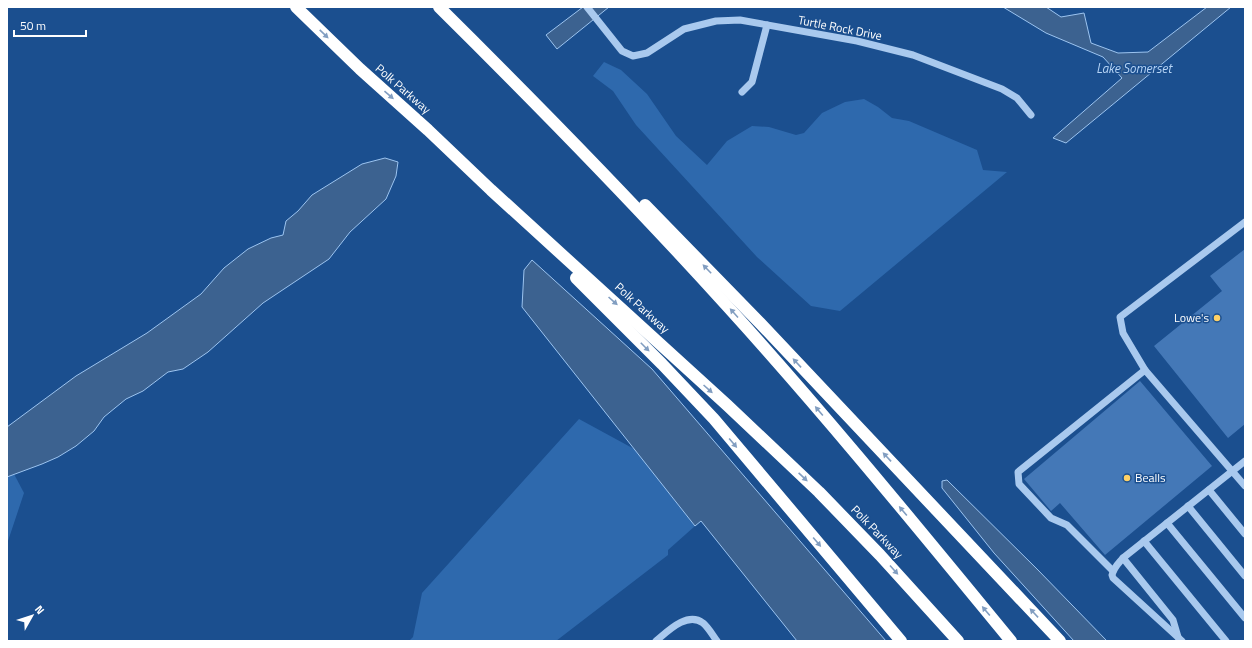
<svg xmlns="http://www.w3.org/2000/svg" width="1252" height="648" font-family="'Titillium Web',sans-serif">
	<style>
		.green { fill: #2e69ad }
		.water { fill: #3c6290; stroke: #9cc4f0 }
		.building { fill: #4478b7 }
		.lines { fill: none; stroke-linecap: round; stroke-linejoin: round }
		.minor { stroke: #a9c9ee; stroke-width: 7 }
		.highway { stroke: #fff; stroke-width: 12 }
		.oneway { fill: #829ec1 }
		.poi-dot { fill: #ffd166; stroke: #1b4f8f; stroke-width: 1.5 }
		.labels { text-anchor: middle; stroke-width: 3; stroke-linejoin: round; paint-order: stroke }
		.street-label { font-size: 12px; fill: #fff; stroke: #1b4f8f }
		.poi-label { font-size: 12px; fill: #fff; stroke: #1b4f8f; text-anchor: end }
		.water-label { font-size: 13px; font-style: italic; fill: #b5d3f5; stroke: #1b4f8f }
	</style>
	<rect width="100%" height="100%" fill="#1b4f8f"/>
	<g class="green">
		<path d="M 604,62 L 621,70 L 647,94 L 676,136 L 707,165 L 727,141 L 752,126 L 769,127 L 796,135 L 804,133 L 822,113 L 845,102 L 864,99 L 878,107 L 892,118 L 909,121 L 977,150 L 983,170 L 1007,172 L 840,311 L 811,306 L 757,257 L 636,125 L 613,91 L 593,76 Z"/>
		<path d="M 579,419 L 636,450 L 695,526 L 668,550 L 668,555 L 556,641 L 409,641 L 413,637 L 422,593 Z"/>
		<path d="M 14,474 L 24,493 L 7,544 L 7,477 Z"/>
	</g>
	<g class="water">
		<path d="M 583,7 L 609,7 L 557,49 L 546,35 Z"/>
		<path d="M 1003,7 L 1046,7 L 1061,17 L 1084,13 L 1091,43 L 1118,53 L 1148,52 L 1207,7 L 1231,7 L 1066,143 L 1053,138 L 1122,78 L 1103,57 L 1046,33 Z"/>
		<path d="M 385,158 L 398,162 L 396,176 L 386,199 L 350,232 L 329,259 L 263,303 L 208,352 L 183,369 L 168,372 L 143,391 L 126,399 L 104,417 L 94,431 L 76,446 L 58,457 L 42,464 L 7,477 L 7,427 L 76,376 L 147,333 L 201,294 L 224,268 L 248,249 L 271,238 L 283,235 L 286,221 L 298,211 L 312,195 L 362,164 Z"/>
		<path d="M 532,260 L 652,369 L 886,641 L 797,641 L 701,521 L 695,526 L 522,307 L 524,270 Z"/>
		<path d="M 947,480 L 1037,569 L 1107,641 L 1074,641 L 994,553 L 942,488 L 942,481 Z"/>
	</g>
	<g class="building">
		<path d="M 1245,249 L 1245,424 L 1228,438 L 1154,346 L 1222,291 L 1210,276 Z"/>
		<path d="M 1140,381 L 1212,466 L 1105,555 L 1060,503 L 1051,511 L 1024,479 Z"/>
	</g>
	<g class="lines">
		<g class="minor">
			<path d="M 587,7 L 622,51 L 633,56 L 647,53 L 684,29 L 716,21 L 740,20 L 857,41 L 913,55 L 1002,89 L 1017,98 L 1031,115"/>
			<path d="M 742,92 L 752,82 L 767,25"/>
			<path d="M 1145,370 L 1123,333 L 1120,317 L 1245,222"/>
			<path d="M 1209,490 L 1245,534"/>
			<path d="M 1188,506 L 1245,576"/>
			<path d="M 1167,523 L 1245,618"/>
			<path d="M 1144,541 L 1226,641"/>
			<path d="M 1123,558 L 1173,620 L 1178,637"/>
			<path d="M 1113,571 L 1067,525 L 1051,518 L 1019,484 L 1018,472 L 1145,370 L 1245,486"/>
			<path d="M 656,641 C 667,632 687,611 703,623 C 709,628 713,636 717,641"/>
			<path d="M 1182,641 L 1113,578 L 1112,575 C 1114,567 1118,564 1123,558 L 1245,461"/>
		</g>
		<g class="highway">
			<path d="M 296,7 L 360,69 L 428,130 L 491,190 L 727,405 L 819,492 L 880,555 L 958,641"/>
			<path d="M 439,7 C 538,105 635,204 728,307 C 826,415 918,528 1011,641"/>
			<path d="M 645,205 L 760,323 L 1060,641"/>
			<path d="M 576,278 L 662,364 L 714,419 L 901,641"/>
		</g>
	</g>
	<defs><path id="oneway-solid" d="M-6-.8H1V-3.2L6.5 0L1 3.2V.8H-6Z"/></defs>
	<g class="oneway">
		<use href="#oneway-solid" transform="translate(324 34) rotate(44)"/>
		<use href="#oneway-solid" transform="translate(389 95) rotate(41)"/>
		<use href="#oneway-solid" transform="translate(707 269) rotate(-134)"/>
		<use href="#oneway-solid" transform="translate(613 301) rotate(42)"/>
		<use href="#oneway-solid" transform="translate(734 313) rotate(-132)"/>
		<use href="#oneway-solid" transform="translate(645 347) rotate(45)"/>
		<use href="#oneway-solid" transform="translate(797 363) rotate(-133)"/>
		<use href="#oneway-solid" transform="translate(708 389) rotate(42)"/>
		<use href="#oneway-solid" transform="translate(819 411) rotate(-130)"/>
		<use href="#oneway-solid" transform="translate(733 443) rotate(50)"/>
		<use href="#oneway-solid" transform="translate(887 457) rotate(-133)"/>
		<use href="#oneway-solid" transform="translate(803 477) rotate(43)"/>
		<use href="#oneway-solid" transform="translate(903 511) rotate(-130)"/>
		<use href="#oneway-solid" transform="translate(817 542) rotate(50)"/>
		<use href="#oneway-solid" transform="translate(894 570) rotate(48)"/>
		<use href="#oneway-solid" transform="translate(986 611) rotate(-130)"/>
		<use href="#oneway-solid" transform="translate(1034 613) rotate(-133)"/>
	</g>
	<g class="poi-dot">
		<circle cx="1217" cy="318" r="4"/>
		<circle cx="1127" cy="478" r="4"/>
	</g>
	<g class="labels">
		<g class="street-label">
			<text transform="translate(840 28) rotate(11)" y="4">Turtle Rock Drive</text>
			<text transform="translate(403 89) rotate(41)" y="4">Polk Parkway</text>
			<text transform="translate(642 308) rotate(42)" y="4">Polk Parkway</text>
			<text transform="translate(877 532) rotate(46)" y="4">Polk Parkway</text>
		</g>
		<g class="poi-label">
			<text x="1209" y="322">Lowe's</text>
			<text x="1135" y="482" text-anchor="start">Bealls</text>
		</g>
		<g class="water-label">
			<text x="1134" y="73">Lake Somerset</text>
		</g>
	</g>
	<rect width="1252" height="648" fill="none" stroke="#ffffff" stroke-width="16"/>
	<g transform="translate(32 616) rotate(51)" stroke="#1b4f8f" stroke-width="3" paint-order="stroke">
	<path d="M0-3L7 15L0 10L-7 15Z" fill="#ffffff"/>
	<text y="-6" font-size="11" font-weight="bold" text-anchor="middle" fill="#ffffff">N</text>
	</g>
	<path d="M14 30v6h72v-6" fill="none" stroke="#ffffff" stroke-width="2"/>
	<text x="20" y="30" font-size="12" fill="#ffffff" stroke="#1b4f8f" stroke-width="3" paint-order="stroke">50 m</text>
</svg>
